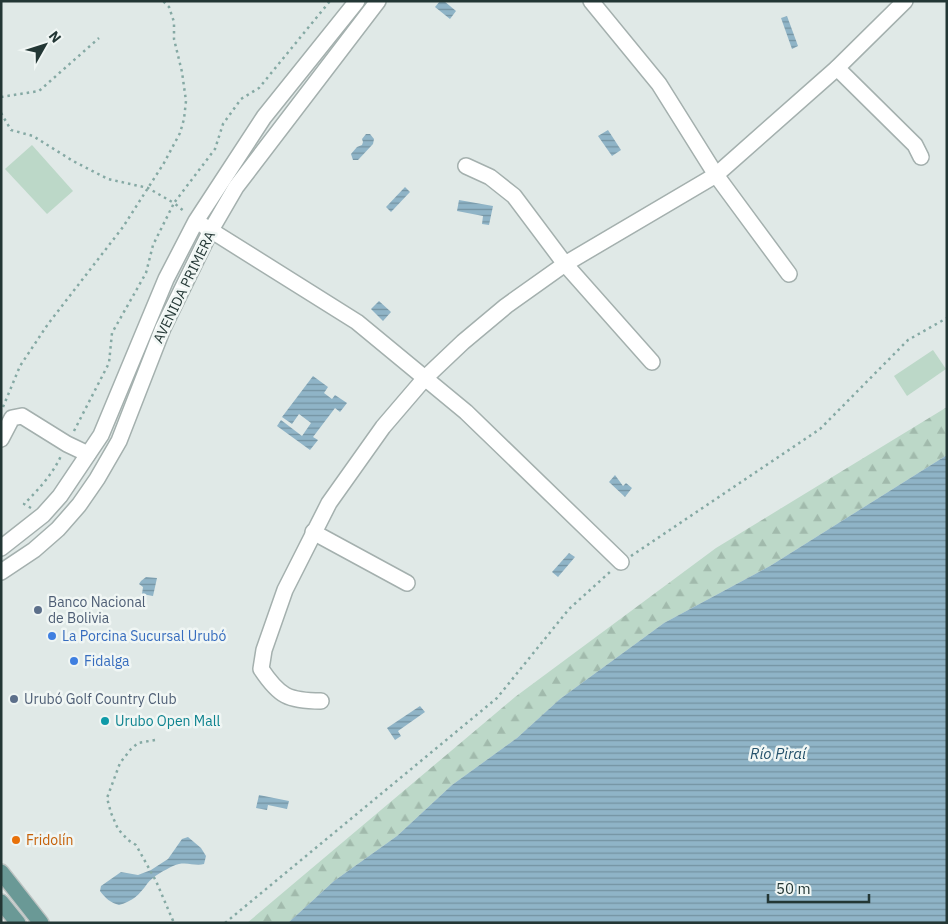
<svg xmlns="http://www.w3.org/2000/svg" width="948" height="924" font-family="'IBM Plex Sans',sans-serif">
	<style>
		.forest { fill: url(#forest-firs) }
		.pitch { fill: #bcd8c8 }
		.water { fill: url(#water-rules) }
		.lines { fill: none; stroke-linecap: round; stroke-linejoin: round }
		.minor-casing { stroke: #a4b0ae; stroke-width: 18 }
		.major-casing { stroke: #bdc3c2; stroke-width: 18 }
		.path { stroke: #85a9a4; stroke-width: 2.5; stroke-dasharray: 2.5 4; stroke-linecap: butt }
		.minor { stroke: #fff; stroke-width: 15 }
		.major { stroke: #6a9996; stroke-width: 15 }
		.service-dot { fill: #5c6f8a; stroke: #f0f6f4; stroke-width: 2 }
		.shop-dot { fill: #3f7fe0; stroke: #f0f6f4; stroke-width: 2 }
		.culture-dot { fill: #0f9aa8; stroke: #f0f6f4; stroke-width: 2 }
		.food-dot { fill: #e8710a; stroke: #f0f6f4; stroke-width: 2 }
		.labels { text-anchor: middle; stroke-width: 5; stroke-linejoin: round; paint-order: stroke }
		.street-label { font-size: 14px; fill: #233735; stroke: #f0f6f4 }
		.service-label { font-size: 14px; fill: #4e5e75; stroke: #f0f6f4; text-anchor: start }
		.shop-label { font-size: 14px; fill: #366cbe; stroke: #f0f6f4; text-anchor: start }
		.culture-label { font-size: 14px; fill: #0d838f; stroke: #f0f6f4; text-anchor: start }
		.food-label { font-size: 14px; fill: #c56008; stroke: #f0f6f4; text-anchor: start }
		.water-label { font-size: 15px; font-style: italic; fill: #25526b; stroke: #f0f6f4 }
	</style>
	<defs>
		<pattern id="forest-firs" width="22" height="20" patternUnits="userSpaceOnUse" patternTransform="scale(1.25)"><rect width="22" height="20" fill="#bcd8c8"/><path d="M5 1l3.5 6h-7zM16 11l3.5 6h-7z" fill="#a1baac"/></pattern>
		<pattern id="water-rules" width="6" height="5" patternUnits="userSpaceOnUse" patternTransform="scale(1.25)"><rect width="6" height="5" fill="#8fb4c7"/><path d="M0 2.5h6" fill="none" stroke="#7493a2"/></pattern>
	</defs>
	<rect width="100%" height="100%" fill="#e0e9e7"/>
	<path class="forest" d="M 947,407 L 947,455 L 770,566 L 664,623 L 560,699 L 517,738 L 452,785 L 397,836 L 334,881 L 288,923 L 247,923 L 515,697 L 716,548 Z"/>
	<g class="pitch">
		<path d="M 32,145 L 73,191 L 47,214 L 5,169 Z"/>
		<path d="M 933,350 L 946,369 L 907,396 L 894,376 Z"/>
	</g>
	<g class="water">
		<path d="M 440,1 L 444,1 L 456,11 L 450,19 L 435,7 Z"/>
		<path d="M 787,16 L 798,46 L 792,49 L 781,18 Z"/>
		<path d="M 608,130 L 621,150 L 612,156 L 598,136 Z"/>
		<path d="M 366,134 L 370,134 L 374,139 L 373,144 L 358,160 L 353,160 L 351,154 L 357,147 L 362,145 L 363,142 L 362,139 Z"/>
		<path d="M 405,187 L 410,192 L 391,212 L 386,207 Z"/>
		<path d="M 459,200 L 493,206 L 489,225 L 482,224 L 483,216 L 457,211 Z"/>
		<path d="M 379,301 L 391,312 L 383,321 L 371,309 Z"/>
		<path d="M 313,376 L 328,387 L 324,393 L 332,399 L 335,395 L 347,403 L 340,412 L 335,408 L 313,437 L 318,440 L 310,450 L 277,426 L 281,420 L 302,436 L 311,423 L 299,414 L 292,424 L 282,417 Z"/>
		<path d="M 947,455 L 947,923 L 288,923 L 334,881 L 397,836 L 452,785 L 517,738 L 560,699 L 664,623 L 770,566 Z"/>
		<path d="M 615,475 L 623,486 L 626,483 L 632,488 L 625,497 L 609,482 Z"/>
		<path d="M 569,553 L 575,557 L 558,577 L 552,572 Z"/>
		<path d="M 146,577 L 157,578 L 153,596 L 142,594 L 143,587 L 139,584 L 141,581 Z"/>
		<path d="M 420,706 L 425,712 L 398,731 L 401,736 L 395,740 L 387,728 Z"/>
		<path d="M 259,795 L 289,801 L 287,809 L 268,805 L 267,810 L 256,808 Z"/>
		<path d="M 188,837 L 201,848 L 206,856 L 204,864 C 194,867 186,860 173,866 C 165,870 153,876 147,884 C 139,895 133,901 119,905 C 111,903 105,898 100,891 L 101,886 L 121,872 L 138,875 L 151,870 L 168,859 L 182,839 Z"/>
	</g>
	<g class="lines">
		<g class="minor-casing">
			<g id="minor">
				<path d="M 591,1 L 659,84 L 716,175 L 789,274"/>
				<path d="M 837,68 L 915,145 L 921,157"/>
				<path d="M 466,166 L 490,177 L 514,196 L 565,264 L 652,362"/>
				<path d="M 204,226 L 357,322 L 466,412 L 621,562"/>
				<path d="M 1,439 L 12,418 L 22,416 L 67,444 L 88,454"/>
				<path d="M 313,532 L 407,583"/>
				<path d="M 1,548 L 43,515 L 60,496 L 101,435 L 166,279 L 196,221 L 264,117 L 357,1"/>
				<path d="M 1,572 L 34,550 L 58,529 L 79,505 L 97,479 L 119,441 L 163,328 L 211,230 L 236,187 L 378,1"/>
				<path d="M 321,701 C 288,701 279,696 261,669 L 264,650 L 285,590 L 329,503 L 383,427 L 425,378 L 463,342 L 506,306 L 565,264 L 716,175 L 837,68 L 905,1"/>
			</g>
		</g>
		<g class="major-casing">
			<g id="major">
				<path d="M 1,872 L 41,923"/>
				<path d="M 1,902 L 18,923"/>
			</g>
		</g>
		<g class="path">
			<path d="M 1,97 L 39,91 L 99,38"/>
			<path d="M 1,113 L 11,130 L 33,136 L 73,161 L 108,179 L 148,188 L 174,203 L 215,149 L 223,124 L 241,99 L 259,88 L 330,1"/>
			<path d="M 3,407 L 20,366 L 48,324 L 123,227 L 164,163 L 180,133 L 184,119 L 186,101 L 182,72 L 174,39 L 174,22 L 169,7 L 163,1"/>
			<path d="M 74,431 L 109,363 L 112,333 L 146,273 L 153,245 L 174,203 L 185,212"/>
			<path d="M 31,508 L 24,504 C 38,490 52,475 61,456"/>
			<path d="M 631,556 L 820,429 L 908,340 L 947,318"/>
			<path d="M 155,740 L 138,743 L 131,749 L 120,763 L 107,798 L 111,813 L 118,829 L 128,840 L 136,845 L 156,881 L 174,923"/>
			<path d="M 225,923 L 497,698 L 569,609 L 611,571"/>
		</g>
		<use href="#minor" class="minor"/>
		<use href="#major" class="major"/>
	</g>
	<g class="service-dot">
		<circle cx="38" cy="610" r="5"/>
		<circle cx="14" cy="699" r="5"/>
	</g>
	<g class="shop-dot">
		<circle cx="52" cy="636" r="5"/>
		<circle cx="74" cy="661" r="5"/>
	</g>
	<circle class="culture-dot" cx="105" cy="721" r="5"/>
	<circle class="food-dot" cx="16" cy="840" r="5"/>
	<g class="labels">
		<g class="street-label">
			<text transform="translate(184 287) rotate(-64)" y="5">AVENIDA PRIMERA</text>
		</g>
		<g class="service-label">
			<text x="48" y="607">Banco Nacional<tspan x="48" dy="16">de Bolivia</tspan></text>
			<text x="24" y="704">Urubó Golf Country Club</text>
		</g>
		<g class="shop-label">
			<text x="62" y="641">La Porcina Sucursal Urubó</text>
			<text x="84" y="666">Fidalga</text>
		</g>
		<g class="culture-label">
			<text x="115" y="726">Urubo Open Mall</text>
		</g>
		<g class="food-label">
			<text x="26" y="845">Fridolín</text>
		</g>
		<g class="water-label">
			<text x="778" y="759">Río Piraí</text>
		</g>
	</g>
	<rect width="948" height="924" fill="none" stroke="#233735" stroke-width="5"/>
	<g transform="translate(45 45) rotate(51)" stroke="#f0f6f4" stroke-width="4" paint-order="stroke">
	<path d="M0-4L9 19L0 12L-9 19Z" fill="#233735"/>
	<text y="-8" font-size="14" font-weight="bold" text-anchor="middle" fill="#233735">N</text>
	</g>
	<path d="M768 894v8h101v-8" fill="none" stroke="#233735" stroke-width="2.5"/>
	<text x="776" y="894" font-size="15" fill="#233735" stroke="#f0f6f4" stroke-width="4" paint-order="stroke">50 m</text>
</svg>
